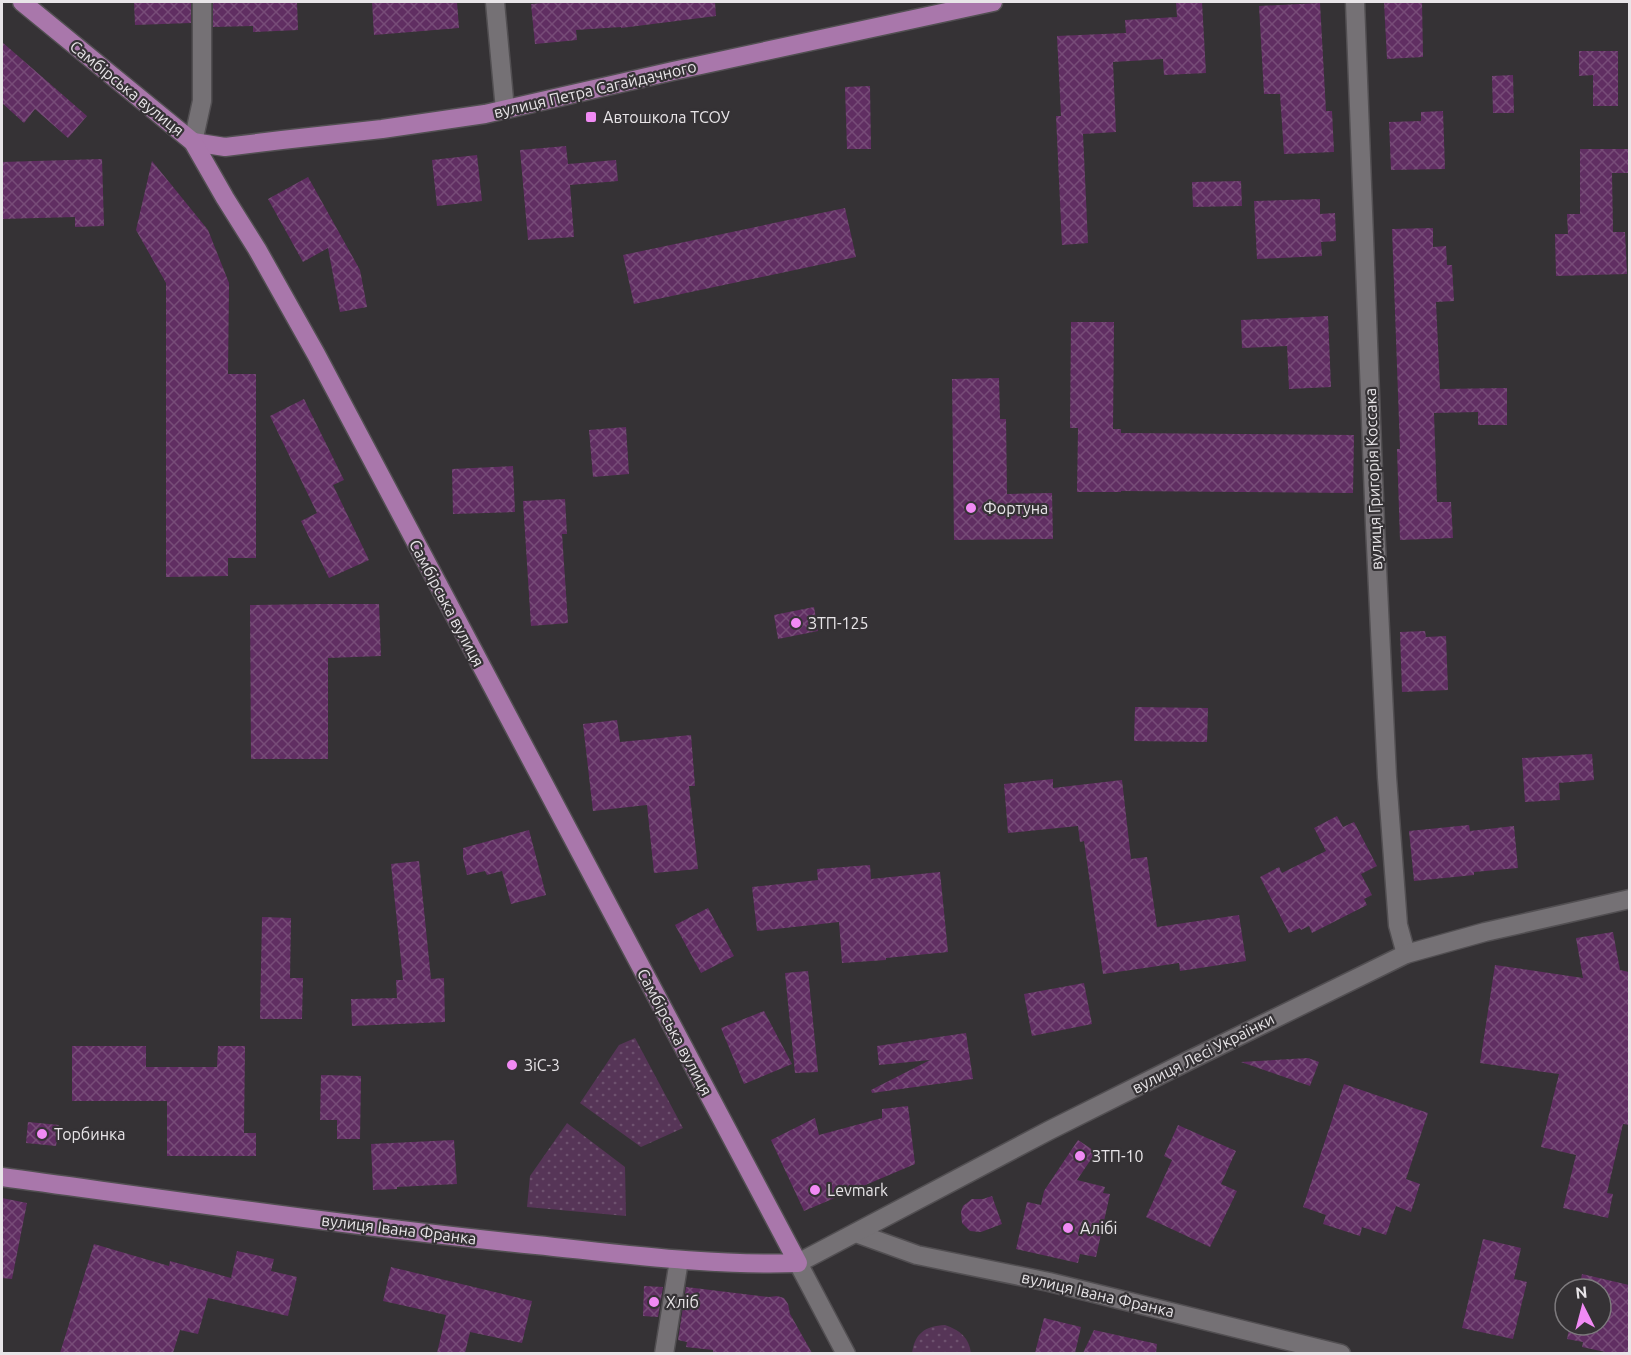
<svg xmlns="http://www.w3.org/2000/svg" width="1631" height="1355" font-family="Ubuntu,sans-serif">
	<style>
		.grass { fill: url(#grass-dots) }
		.building { fill: url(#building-cross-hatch) }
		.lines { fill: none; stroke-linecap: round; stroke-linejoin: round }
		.minor-casing { stroke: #524f52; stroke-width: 21 }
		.major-casing { stroke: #524f52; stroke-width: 21 }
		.minor { stroke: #757175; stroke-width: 18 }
		.major { stroke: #a977ab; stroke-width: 18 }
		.poi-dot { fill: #f18af4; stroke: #353235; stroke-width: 2 }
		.labels { text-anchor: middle; stroke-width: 4.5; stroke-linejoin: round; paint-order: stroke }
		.street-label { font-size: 16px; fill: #e8e5e8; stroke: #353235 }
		.poi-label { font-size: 16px; fill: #e8e5e8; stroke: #353235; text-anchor: start }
	</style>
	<defs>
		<pattern id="grass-dots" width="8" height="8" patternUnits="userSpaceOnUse" patternTransform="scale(1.5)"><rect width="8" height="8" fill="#563557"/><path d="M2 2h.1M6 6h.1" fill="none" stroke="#6e526f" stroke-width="1.8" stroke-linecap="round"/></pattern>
		<pattern id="building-cross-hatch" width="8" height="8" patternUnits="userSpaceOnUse" patternTransform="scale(1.5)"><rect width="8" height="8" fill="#602e62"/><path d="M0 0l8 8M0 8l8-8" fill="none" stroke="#774c78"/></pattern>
	</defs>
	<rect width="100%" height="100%" fill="#353235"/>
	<g class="grass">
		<path d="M 635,1038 L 683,1128 L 641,1147 L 580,1103 L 619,1045 Z"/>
		<path d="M 567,1123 L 625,1167 L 626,1216 L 527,1207 L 530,1176 Z"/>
		<path d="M 945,1325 C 960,1330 969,1338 971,1353 L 912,1353 C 915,1333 925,1326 945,1325 Z"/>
	</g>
	<g class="building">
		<path d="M 134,2 L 191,2 L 191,23 L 135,25 Z"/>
		<path d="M 213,2 L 297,2 L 298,30 L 253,32 L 253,26 L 213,27 Z"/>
		<path d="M 372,2 L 457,2 L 459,28 L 374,35 Z"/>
		<path d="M 555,2 L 715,2 L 716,16 L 621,28 L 621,27 L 576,30 L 577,40 L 535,44 L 531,4 Z"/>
		<path d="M 1176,2 L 1202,2 L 1206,73 L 1164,75 L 1163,59 L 1113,62 L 1116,132 L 1083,134 L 1088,243 L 1062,245 L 1056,116 L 1061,116 L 1057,36 L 1126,33 L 1125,20 L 1177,17 Z"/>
		<path d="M 1384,2 L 1422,2 L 1423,57 L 1387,59 Z"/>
		<path d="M 1320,3 L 1326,111 L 1332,111 L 1334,152 L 1284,154 L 1280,94 L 1264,94 L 1259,6 Z"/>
		<path d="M 2,42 L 87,116 L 68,138 L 35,109 L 24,123 L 2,103 Z"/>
		<path d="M 1579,51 L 1618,51 L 1618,106 L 1593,106 L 1593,75 L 1579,76 Z"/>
		<path d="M 1513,75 L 1514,113 L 1493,113 L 1492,76 Z"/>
		<path d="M 870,86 L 871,149 L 847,149 L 845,87 Z"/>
		<path d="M 1443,111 L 1445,169 L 1391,170 L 1389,122 L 1421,121 L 1421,112 Z"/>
		<path d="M 566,146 L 568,164 L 616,160 L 618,181 L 570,185 L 574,237 L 528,240 L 520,150 Z"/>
		<path d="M 1580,149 L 1629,149 L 1629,173 L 1612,173 L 1613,232 L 1625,232 L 1627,274 L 1556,276 L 1555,234 L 1568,234 L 1567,214 L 1580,214 Z"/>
		<path d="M 477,155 L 482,201 L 437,206 L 432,160 Z"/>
		<path d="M 102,159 L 104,226 L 75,227 L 75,217 L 2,219 L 2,162 Z"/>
		<path d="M 152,161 L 208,230 L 229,283 L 228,374 L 256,374 L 256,558 L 228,558 L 228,576 L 166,577 L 166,283 L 136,230 Z"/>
		<path d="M 308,177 L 360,270 L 367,307 L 340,312 L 328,248 L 303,262 L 268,199 Z"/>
		<path d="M 1241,181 L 1242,206 L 1193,207 L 1192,182 Z"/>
		<path d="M 1320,199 L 1320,214 L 1335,213 L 1336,241 L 1321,242 L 1322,256 L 1257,259 L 1254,201 Z"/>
		<path d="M 845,208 L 856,257 L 634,304 L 623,255 Z"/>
		<path d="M 1433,228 L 1433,247 L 1446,246 L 1447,265 L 1452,265 L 1454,301 L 1436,302 L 1440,389 L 1507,388 L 1507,425 L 1478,425 L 1478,412 L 1434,413 L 1437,502 L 1451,502 L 1453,538 L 1400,540 L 1397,449 L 1400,449 L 1392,229 Z"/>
		<path d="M 1328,316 L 1331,387 L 1289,389 L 1287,346 L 1242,348 L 1241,320 Z"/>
		<path d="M 1071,322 L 1114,322 L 1113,429 L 1121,429 L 1121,433 L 1354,435 L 1353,493 L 1121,491 L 1121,492 L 1077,492 L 1078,428 L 1070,428 Z"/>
		<path d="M 999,378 L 1000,419 L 1006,419 L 1007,494 L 1052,493 L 1053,539 L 954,540 L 952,379 Z"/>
		<path d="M 304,399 L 344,480 L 333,485 L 369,560 L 329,578 L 301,521 L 317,513 L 270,416 Z"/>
		<path d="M 626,427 L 629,474 L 593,477 L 589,430 Z"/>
		<path d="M 513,466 L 515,512 L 453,514 L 452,469 Z"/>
		<path d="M 565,499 L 567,534 L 562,534 L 568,623 L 531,626 L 523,501 Z"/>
		<path d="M 319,604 L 379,604 L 381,656 L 328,658 L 328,759 L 251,759 L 250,605 Z"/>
		<path d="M 814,607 L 818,631 L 778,639 L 774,615 Z"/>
		<path d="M 1425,631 L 1426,637 L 1446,636 L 1448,690 L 1402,692 L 1400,632 Z"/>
		<path d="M 1135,707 L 1208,708 L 1207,742 L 1134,741 Z"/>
		<path d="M 617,720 L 620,742 L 691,735 L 695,786 L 689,786 L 698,869 L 654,873 L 647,805 L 593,811 L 583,724 Z"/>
		<path d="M 1592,754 L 1594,780 L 1559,783 L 1560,800 L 1525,802 L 1522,758 Z"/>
		<path d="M 1053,779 L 1053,788 L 1122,780 L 1131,859 L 1147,857 L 1157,927 L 1239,915 L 1246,961 L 1180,971 L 1179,963 L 1103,974 L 1084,841 L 1080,842 L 1078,826 L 1008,833 L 1004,784 Z"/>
		<path d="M 1337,816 L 1343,827 L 1354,822 L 1377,866 L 1361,874 L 1372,895 L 1364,899 L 1367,905 L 1312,933 L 1309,926 L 1301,930 L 1300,928 L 1289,933 L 1260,877 L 1279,867 L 1282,873 L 1326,851 L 1314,828 Z"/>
		<path d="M 1469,825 L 1470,831 L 1514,826 L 1518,868 L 1474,872 L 1474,875 L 1414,881 L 1409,831 Z"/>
		<path d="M 529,830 L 546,895 L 511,904 L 502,871 L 487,875 L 485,871 L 467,875 L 463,858 L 463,848 Z"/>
		<path d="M 419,861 L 431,979 L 444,978 L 445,1022 L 352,1026 L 351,999 L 397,998 L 396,980 L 403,980 L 391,864 Z"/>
		<path d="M 870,865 L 871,879 L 940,872 L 948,952 L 886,958 L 886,960 L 842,963 L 839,922 L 757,931 L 752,887 L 818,880 L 817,869 Z"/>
		<path d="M 708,908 L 734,956 L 701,973 L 675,925 Z"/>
		<path d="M 262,917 L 291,918 L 290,978 L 303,978 L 302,1019 L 260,1019 Z"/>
		<path d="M 1613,932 L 1620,970 L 1629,972 L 1629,1125 L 1623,1124 L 1607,1193 L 1613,1194 L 1608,1218 L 1563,1208 L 1576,1155 L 1541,1147 L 1559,1074 L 1480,1063 L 1495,965 L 1583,978 L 1576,938 Z"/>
		<path d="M 808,971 L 818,1072 L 795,1073 L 785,973 Z"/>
		<path d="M 1084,983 L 1092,1024 L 1032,1036 L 1024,994 Z"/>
		<path d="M 764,1011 L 792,1064 L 744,1084 L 721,1028 Z"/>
		<path d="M 966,1033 L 973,1079 L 872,1093 L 871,1090 L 930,1060 L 879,1065 L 877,1046 Z"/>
		<path d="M 72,1046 L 146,1046 L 146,1067 L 217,1067 L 218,1046 L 245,1046 L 244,1133 L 256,1133 L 256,1156 L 167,1156 L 167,1101 L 72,1101 Z"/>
		<path d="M 1308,1058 L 1319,1062 L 1310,1086 L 1241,1062 Z"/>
		<path d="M 321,1075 L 361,1076 L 360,1139 L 337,1139 L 337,1120 L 320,1120 Z"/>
		<path d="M 1344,1084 L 1428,1113 L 1406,1179 L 1420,1184 L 1411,1212 L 1396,1206 L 1386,1235 L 1362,1227 L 1360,1236 L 1323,1224 L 1326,1215 L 1303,1207 Z"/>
		<path d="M 908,1106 L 915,1164 L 804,1211 L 771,1140 L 815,1118 L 819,1135 L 882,1118 L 882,1109 Z"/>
		<path d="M 28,1122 L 59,1125 L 56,1146 L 26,1143 Z"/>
		<path d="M 1178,1125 L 1236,1151 L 1221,1184 L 1237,1191 L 1210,1247 L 1146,1217 L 1172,1160 L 1164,1156 Z"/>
		<path d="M 454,1140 L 457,1184 L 397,1187 L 397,1189 L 373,1190 L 371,1144 Z"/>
		<path d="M 1078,1140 L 1096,1152 L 1077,1180 L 1105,1187 L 1103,1193 L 1110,1194 L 1096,1257 L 1080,1254 L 1078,1263 L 1016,1249 L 1027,1202 L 1041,1205 L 1044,1191 Z"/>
		<path d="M 992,1196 L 1002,1224 L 981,1232 L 970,1231 L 962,1223 L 961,1212 L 963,1206 L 972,1199 L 983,1199 Z"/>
		<path d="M 2,1198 L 27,1203 L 12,1279 L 2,1278 Z"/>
		<path d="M 1483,1239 L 1521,1248 L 1514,1279 L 1527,1282 L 1513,1339 L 1462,1328 Z"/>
		<path d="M 94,1244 L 169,1266 L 170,1261 L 231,1278 L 237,1251 L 274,1259 L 271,1271 L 297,1277 L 288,1316 L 208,1298 L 198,1334 L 180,1330 L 173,1353 L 60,1353 Z"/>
		<path d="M 391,1267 L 532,1301 L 522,1343 L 470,1332 L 465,1353 L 437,1353 L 446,1315 L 383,1301 Z"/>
		<path d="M 1582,1274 L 1629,1285 L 1629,1353 L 1610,1353 L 1582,1347 L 1583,1342 L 1567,1339 L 1570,1325 L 1601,1325 L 1601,1289 L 1579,1289 Z"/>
		<path d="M 644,1286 L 663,1287 L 658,1317 L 643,1316 Z"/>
		<path d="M 686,1287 L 769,1297 L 777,1296 L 784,1298 L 788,1304 L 790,1314 L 812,1353 L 713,1353 L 713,1350 L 686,1347 L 687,1342 L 678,1340 Z"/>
		<path d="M 1044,1318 L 1081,1327 L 1075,1353 L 1035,1353 Z"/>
		<path d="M 1094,1330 L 1157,1344 L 1156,1353 L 1083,1353 Z"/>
	</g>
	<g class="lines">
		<g class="minor-casing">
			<g id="minor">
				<path d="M 495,2 L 505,110"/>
				<path d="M 1355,2 L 1375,525 L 1387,777 L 1398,925 L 1406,954"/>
				<path d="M 193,142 L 202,101 L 202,2"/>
				<path d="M 856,1233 L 917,1255 L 1049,1282 L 1341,1354"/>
				<path d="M 664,1354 L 679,1260"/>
				<path d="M 846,1354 L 798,1263 L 1050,1130 L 1194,1058 L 1406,954 L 1485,932 L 1630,899"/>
			</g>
		</g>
		<g class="major-casing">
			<g id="major">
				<path d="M 193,142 L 225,147 L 282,140 L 382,129 L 485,114 L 673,71 L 993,2"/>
				<path d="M 2,1177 C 179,1201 357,1227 536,1245 C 623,1254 710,1266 798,1263 L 316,354 L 257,249 L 225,198 L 193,142 L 22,2"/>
			</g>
		</g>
		<use href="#minor" class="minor"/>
		<use href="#major" class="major"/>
	</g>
	<g class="poi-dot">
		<rect x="585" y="111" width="12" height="12" rx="3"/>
		<circle cx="971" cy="508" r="6"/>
		<circle cx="796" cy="623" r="6"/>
		<circle cx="512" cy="1065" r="6"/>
		<circle cx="42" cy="1134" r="6"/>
		<circle cx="1080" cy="1156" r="6"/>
		<circle cx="815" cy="1190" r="6"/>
		<circle cx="1068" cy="1228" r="6"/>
		<circle cx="654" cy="1302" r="6"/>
	</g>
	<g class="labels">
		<g class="street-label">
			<text transform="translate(127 88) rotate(39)" y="6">Самбірська вулиця</text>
			<text transform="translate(595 89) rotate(-13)" y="6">вулиця Петра Сагайдачного</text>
			<text transform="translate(1373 479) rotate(-92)" y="6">вулиця Григорія Коссака</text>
			<text transform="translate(447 603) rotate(62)" y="6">Самбірська вулиця</text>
			<text transform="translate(675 1032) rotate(62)" y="6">Самбірська вулиця</text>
			<text transform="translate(1203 1053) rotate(-27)" y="6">вулиця Лесі Українки</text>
			<text transform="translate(399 1229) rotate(7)" y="6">вулиця Івана Франка</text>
			<text transform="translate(1098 1294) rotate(13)" y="6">вулиця Івана Франка</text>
		</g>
		<g class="poi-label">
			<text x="603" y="123">Автошкола ТСОУ</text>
			<text x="983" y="514">Фортуна</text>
			<text x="808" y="629">ЗТП-125</text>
			<text x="524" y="1071">ЗіС-3</text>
			<text x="54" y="1140">Торбинка</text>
			<text x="1092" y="1162">ЗТП-10</text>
			<text x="827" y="1196">Levmark</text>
			<text x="1080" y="1234">Алібі</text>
			<text x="666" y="1308">Хліб</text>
		</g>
	</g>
	<rect width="1631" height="1355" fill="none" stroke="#e8e5e8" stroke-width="6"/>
	<g transform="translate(1583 1307) rotate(354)"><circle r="28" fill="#353235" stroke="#7d7a7d" stroke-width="1.5"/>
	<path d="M0-4.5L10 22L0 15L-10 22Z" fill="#f18af4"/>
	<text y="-9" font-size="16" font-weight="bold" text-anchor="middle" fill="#e8e5e8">N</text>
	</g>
</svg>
